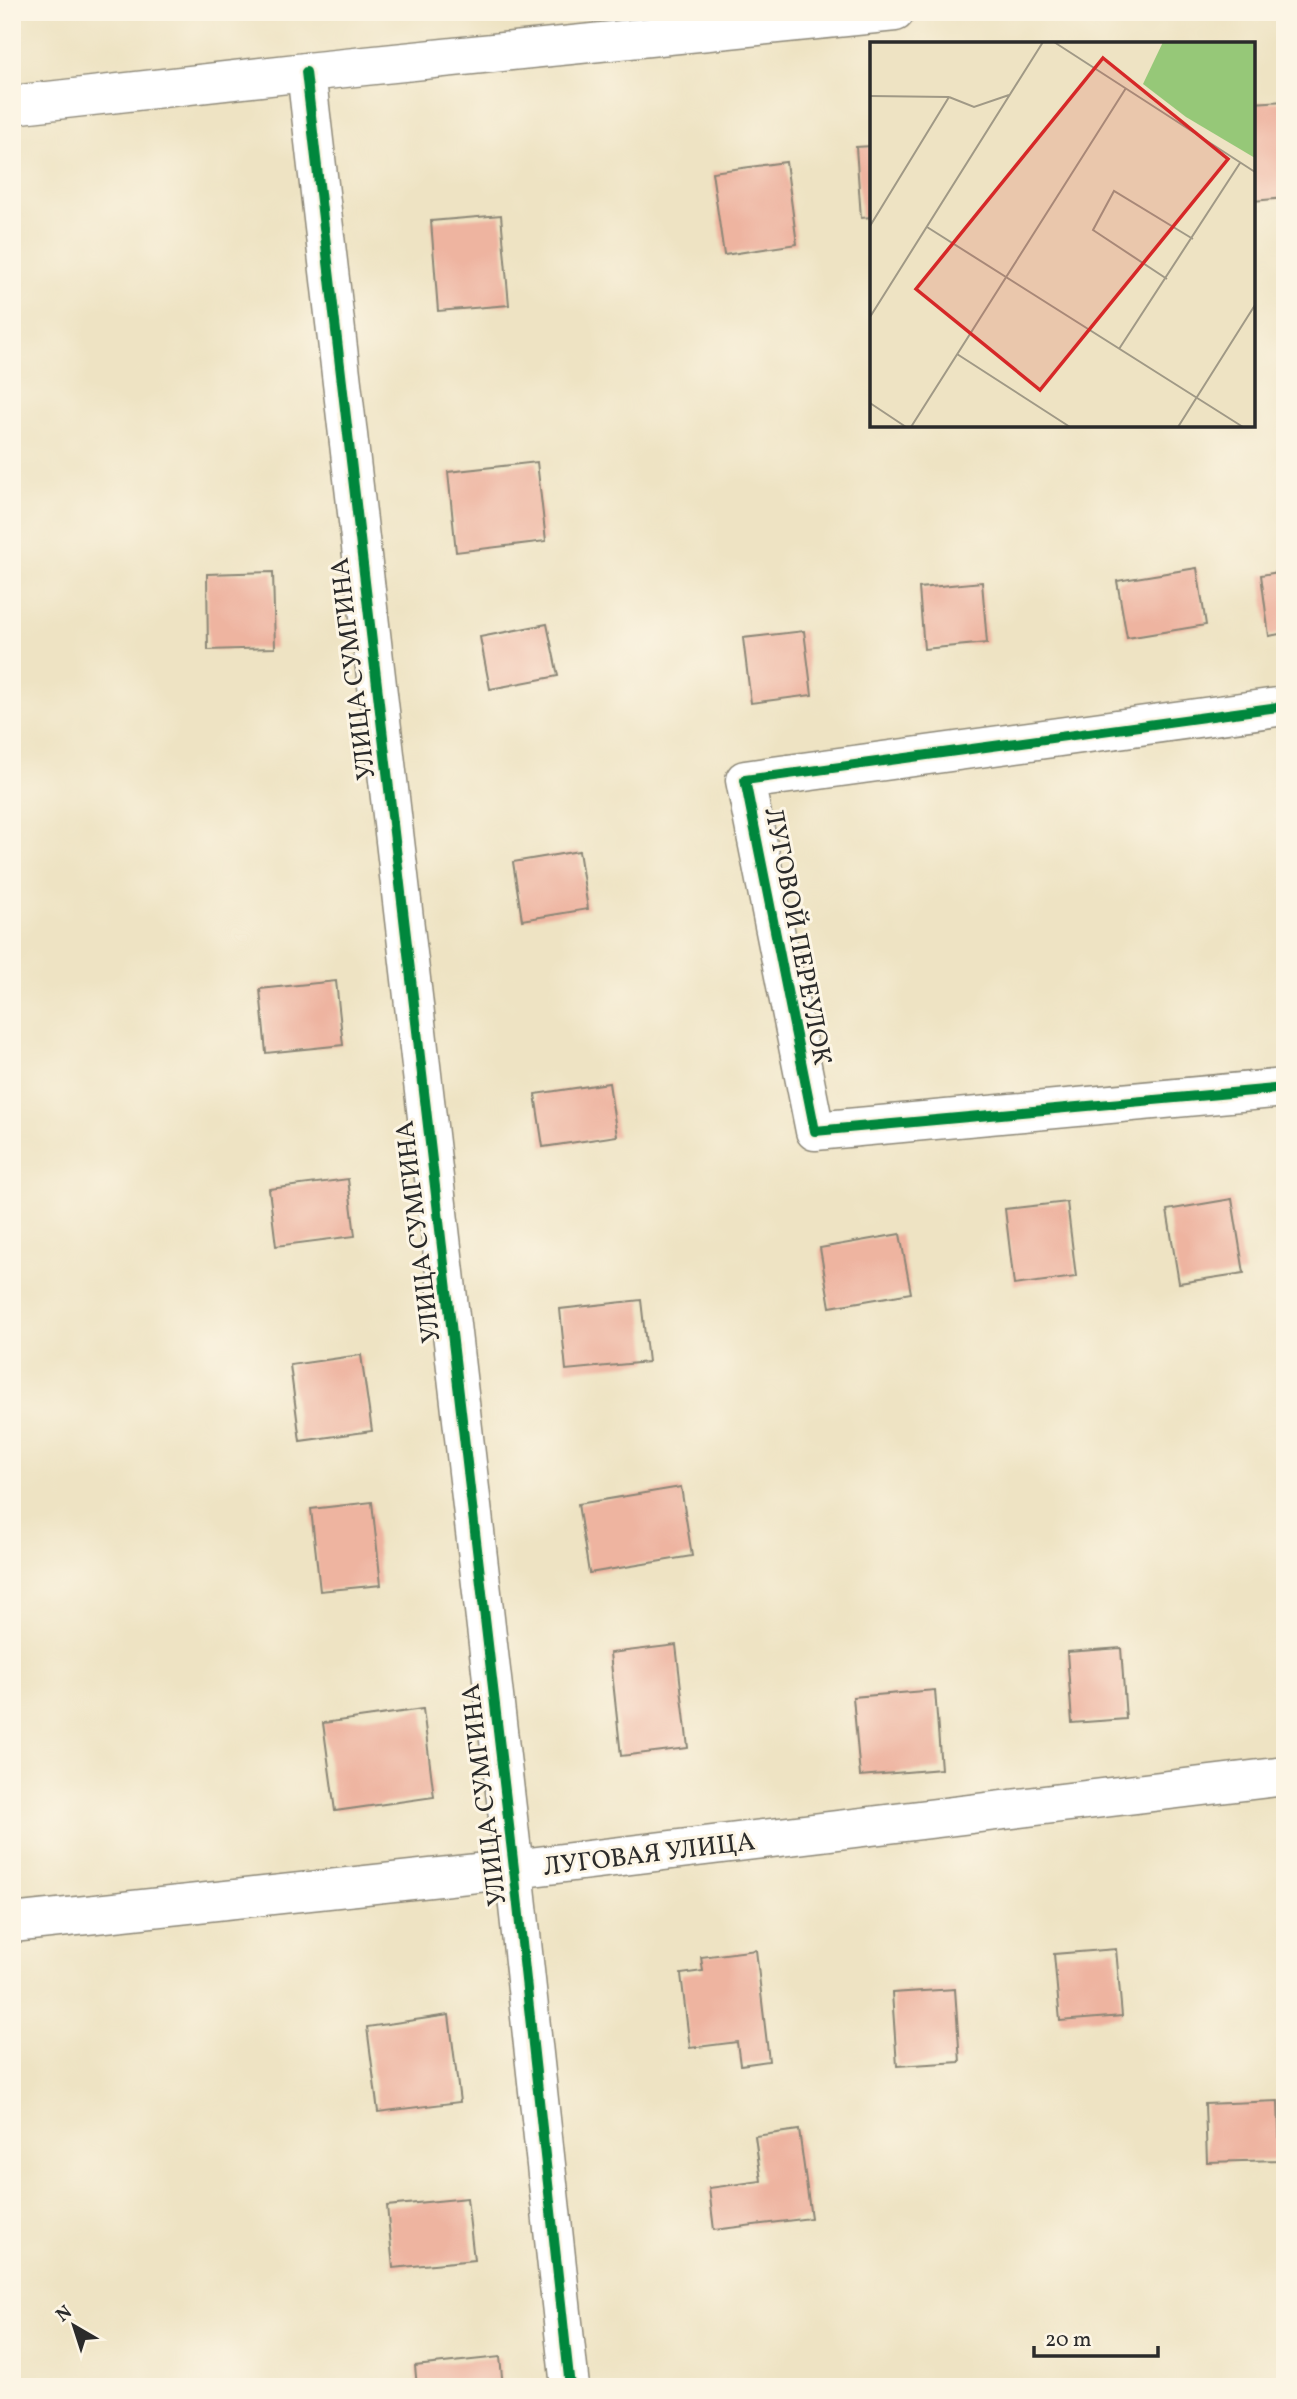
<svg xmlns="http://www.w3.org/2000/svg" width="1297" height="2399" font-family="Vollkorn,serif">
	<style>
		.building { fill: #eeb4a0 }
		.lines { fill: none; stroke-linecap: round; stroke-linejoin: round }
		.street-casing { stroke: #8c8777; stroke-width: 41 }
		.street { stroke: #fff; stroke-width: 38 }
		.cycleway-casing { stroke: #fcf5e5; stroke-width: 15 }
		.cycleway { stroke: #00873e; stroke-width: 10 }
		.labels { text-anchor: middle; stroke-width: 6; stroke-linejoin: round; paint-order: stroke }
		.street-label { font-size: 26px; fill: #2b2b2b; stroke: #fcf5e5 }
		.inset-road { fill: none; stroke: #a09986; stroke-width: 2 }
		.view { fill: #d62828; fill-opacity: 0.15; stroke: #d62828; stroke-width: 3.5 }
		.inset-edge { fill: none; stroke: #2b2b2b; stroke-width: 3.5 }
	</style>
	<rect width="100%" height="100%" fill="#fcf5e5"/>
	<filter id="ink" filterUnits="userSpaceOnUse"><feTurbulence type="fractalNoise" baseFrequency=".0143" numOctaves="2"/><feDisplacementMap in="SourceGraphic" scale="14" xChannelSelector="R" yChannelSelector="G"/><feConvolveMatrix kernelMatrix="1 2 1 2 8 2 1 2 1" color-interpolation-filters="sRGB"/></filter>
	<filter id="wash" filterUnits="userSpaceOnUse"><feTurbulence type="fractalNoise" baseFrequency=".00686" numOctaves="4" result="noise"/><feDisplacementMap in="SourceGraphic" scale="28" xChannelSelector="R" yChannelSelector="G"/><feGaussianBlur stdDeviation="1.57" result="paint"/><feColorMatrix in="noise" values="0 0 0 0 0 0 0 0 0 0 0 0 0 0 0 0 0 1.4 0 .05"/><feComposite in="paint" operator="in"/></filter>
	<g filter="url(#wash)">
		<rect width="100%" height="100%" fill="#eee3c3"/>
		<g id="blocks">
			<g class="building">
				<path d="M 1285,101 L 1285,198 L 1253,201 L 1253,103 Z"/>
				<path d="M 872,146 L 872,217 L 861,218 L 856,147 Z"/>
				<path d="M 786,162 L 797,244 L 724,255 L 712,172 Z"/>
				<path d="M 501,215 L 509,305 L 438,311 L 431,221 Z"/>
				<path d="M 537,462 L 546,541 L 456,552 L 448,472 Z"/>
				<path d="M 1197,568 L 1206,625 L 1127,638 L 1117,581 Z"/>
				<path d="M 1285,571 L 1285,633 L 1269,636 L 1261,575 Z"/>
				<path d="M 273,572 L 275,648 L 208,650 L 207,574 Z"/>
				<path d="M 982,582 L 987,643 L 924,649 L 919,588 Z"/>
				<path d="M 547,624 L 558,676 L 490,689 L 480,637 Z"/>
				<path d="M 804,631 L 812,695 L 751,703 L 743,638 Z"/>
				<path d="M 579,851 L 588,909 L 522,920 L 513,862 Z"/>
				<path d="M 336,981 L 343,1045 L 266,1053 L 260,989 Z"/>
				<path d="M 609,1083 L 617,1136 L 543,1147 L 535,1094 Z"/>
				<path d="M 348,1179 L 355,1236 L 276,1246 L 269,1189 Z"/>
				<path d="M 1232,1199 L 1244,1273 L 1179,1283 L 1167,1210 Z"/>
				<path d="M 1067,1202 L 1076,1277 L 1014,1285 L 1005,1209 Z"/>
				<path d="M 900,1234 L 911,1293 L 830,1307 L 820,1248 Z"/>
				<path d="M 641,1300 L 648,1362 L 566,1370 L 560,1309 Z"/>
				<path d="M 361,1355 L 372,1431 L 300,1441 L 290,1365 Z"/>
				<path d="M 681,1487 L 692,1556 L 589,1573 L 578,1504 Z"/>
				<path d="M 372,1502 L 381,1585 L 320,1591 L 311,1509 Z"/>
				<path d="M 676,1645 L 688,1748 L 621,1756 L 610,1653 Z"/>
				<path d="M 1121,1648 L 1126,1719 L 1072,1723 L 1067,1652 Z"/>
				<path d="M 935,1690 L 941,1769 L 860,1776 L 853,1697 Z"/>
				<path d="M 423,1709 L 434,1797 L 335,1811 L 323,1723 Z"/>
				<path d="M 1116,1949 L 1122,2016 L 1060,2021 L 1054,1954 Z"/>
				<path d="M 756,1950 L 769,2061 L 740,2065 L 737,2042 L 690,2048 L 681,1974 L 703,1971 L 701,1957 Z"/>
				<path d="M 955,1989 L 960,2062 L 897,2066 L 892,1993 Z"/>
				<path d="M 449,2015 L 460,2102 L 378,2112 L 367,2027 Z"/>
				<path d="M 1278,2101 L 1280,2160 L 1207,2162 L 1205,2104 Z"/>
				<path d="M 799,2130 L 811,2218 L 714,2230 L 709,2188 L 761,2181 L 755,2136 Z"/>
				<path d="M 467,2198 L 474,2260 L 393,2268 L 387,2206 Z"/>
				<path d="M 500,2357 L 503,2387 L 417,2387 L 415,2366 Z"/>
				<path d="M 1280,2359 L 1285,2359 L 1285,2387 L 1281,2387 Z"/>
				<path d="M 982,2382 L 983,2387 L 962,2387 L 962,2385 Z"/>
			</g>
		</g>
	</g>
	<g filter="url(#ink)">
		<use href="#blocks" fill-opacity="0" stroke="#8c8777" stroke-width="2"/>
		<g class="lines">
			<g class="street-casing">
				<g id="street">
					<path d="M 306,72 L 514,1869 L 570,2387"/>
					<path d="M 12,105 L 306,72 L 895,12"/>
					<path d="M 1285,706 L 745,780 L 815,1131 L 1285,1088"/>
					<path d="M 12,1923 L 514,1869 L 1285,1776"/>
				</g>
			</g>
			<use href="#street" class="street"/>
			<g class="cycleway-casing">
				<g id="cycleway">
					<path d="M 306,72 L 514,1869 L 570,2387"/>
					<path d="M 1285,706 L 745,780 L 815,1131 L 1285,1088"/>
				</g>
			</g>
			<use href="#cycleway" class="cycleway"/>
		</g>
	</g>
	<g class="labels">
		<g class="street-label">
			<text transform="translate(352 669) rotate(-97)" y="9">УЛИЦА СУМГИНА</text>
			<text transform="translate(799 936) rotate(79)" y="9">ЛУГОВОЙ ПЕРЕУЛОК</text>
			<text transform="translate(417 1232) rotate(-97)" y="9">УЛИЦА СУМГИНА</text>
			<text transform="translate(483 1795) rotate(-97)" y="9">УЛИЦА СУМГИНА</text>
			<text transform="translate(649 1853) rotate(-7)" y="9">ЛУГОВАЯ УЛИЦА</text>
		</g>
	</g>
	<g transform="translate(870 42)">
		<rect width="385" height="385" fill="#eee3c3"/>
		<path d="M 293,0 L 385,0 L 385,116 L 316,75 L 273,42 Z" fill="#96c878"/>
		<path class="inset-road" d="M 184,0 L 385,130M 0,54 L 79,55M 79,55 L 104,65 L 139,53M 0,184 L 79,55M 57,185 L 373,385M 297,237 L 223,188 L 244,149 L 323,197M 0,275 L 173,0M 249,307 L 370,121M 87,312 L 200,385M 0,361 L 36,385M 41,385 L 256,46M 308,385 L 385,263"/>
		<path class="view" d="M 233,16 L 358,117 L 170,348 L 46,247 Z"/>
		<rect width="385" height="385" class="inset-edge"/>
	</g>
	<rect width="1297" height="2399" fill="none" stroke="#fcf5e5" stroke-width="42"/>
	<g transform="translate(74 2326) rotate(321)" stroke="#fcf5e5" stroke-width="5" paint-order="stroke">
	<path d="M0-5L12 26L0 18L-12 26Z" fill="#2b2b2b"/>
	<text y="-10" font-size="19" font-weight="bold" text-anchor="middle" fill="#2b2b2b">N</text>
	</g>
	<path d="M1034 2346v10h124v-10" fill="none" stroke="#2b2b2b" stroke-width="3.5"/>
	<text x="1045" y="2346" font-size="21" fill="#2b2b2b" stroke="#fcf5e5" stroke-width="5" paint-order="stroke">20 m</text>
</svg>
